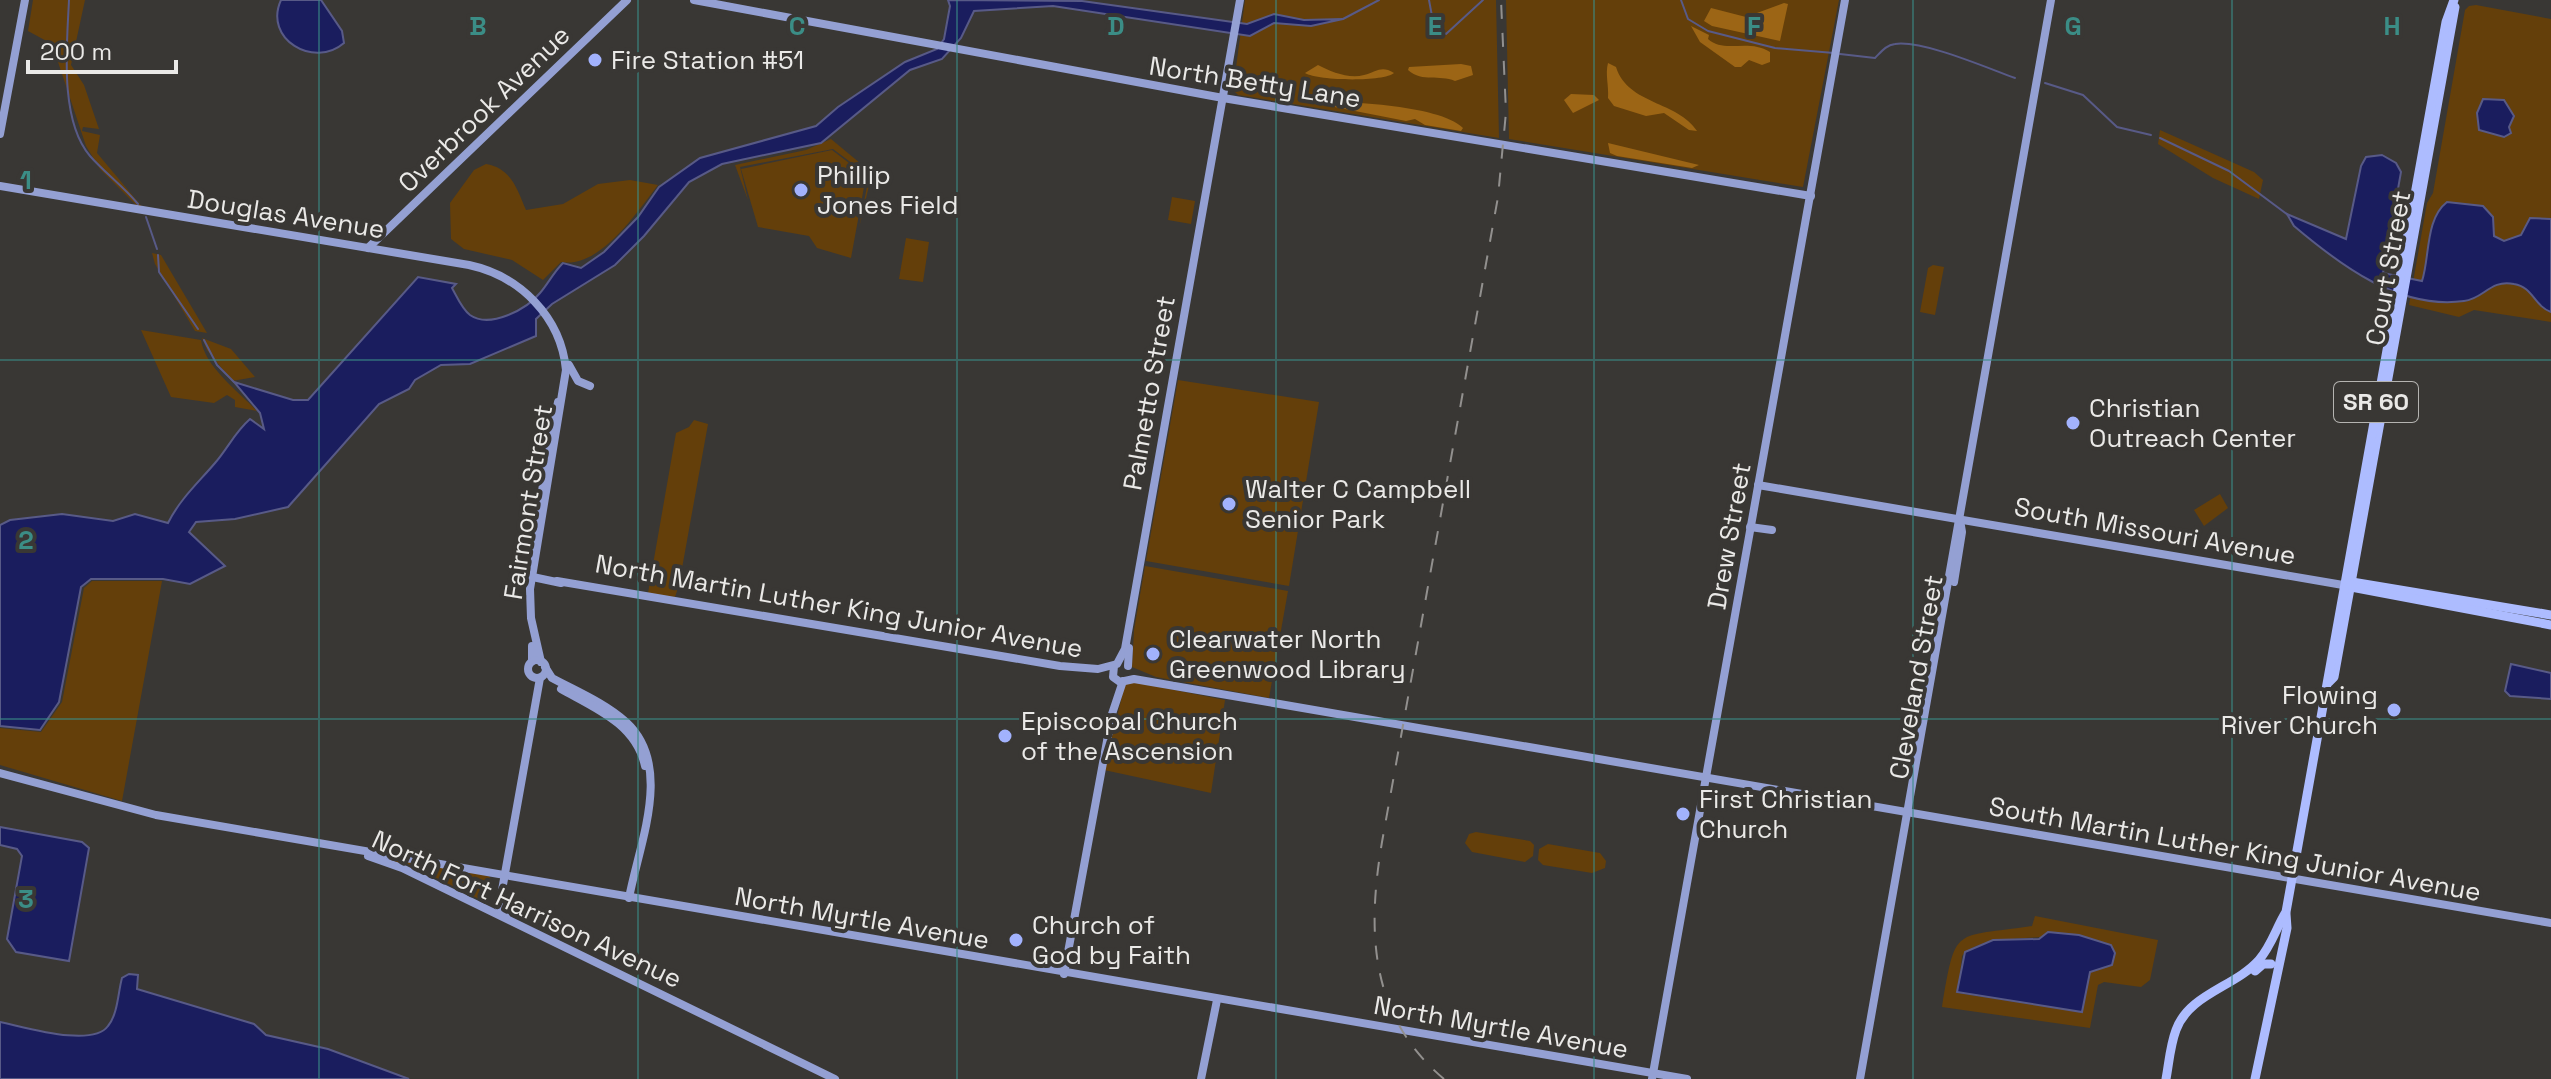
<svg xmlns="http://www.w3.org/2000/svg" width="2551" height="1079" font-family="'Space Grotesk',sans-serif">
	<style>
		.green { fill: #643f0a; fill-rule: evenodd }
		.forest { fill: #9c6515 }
		.water { fill: #1a1d5e; stroke: #585a87; stroke-width: 2 }
		.lines { fill: none; stroke-linecap: round; stroke-linejoin: round }
		.stream { stroke: #585a87; stroke-width: 2 }
		.secondary { stroke: #94a0d3; stroke-width: 8 }
		.primary { stroke: #adbcff; stroke-width: 9 }
		.rail { stroke: #92908e; stroke-width: 2; stroke-dasharray: 14 14; stroke-linecap: butt }
		.grid { fill: none; stroke: #3b8d86; stroke-width: 2; stroke-opacity: 0.55 }
		.poi-dot { fill: #a2b2fd; stroke: #393734; stroke-width: 3 }
		.labels { text-anchor: middle; stroke-width: 8; stroke-linejoin: round; paint-order: stroke }
		.shield { fill: #393734; stroke: #b5b4b1; stroke-width: 2 }
		.shield-label { font-size: 24px; font-weight: bold; fill: #eae9e7 }
		.poi-label { font-size: 26px; fill: #eae9e7; stroke: #393734; text-anchor: start }
		.street-label { font-size: 26px; fill: #eae9e7; stroke: #393734 }
		.grid-label { font-size: 26px; text-anchor: middle; font-weight: bold; fill: #3b8d86; stroke: #393734; stroke-width: 8; stroke-linejoin: round; paint-order: stroke }
	</style>
	<rect width="100%" height="100%" fill="#393734"/>
	<g class="green">
		<path d="M 33,0 L 85,0 L 71,65 L 84,85 L 99,129 L 83,127 L 82,131 L 100,135 L 97,153 L 143,208 L 138,207 L 100,169 L 86,146 L 52,44 L 28,31 Z"/>
		<path d="M 1245,0 L 1496,0 L 1499,138 L 1238,95 L 1233,90 Z"/>
		<path d="M 1506,0 L 1839,0 L 1803,187 L 1509,139 Z"/>
		<path d="M 2476,5 L 2551,19 L 2551,322 L 2474,310 L 2459,317 L 2409,305 L 2427,203 L 2433,193 L 2465,10 L 2469,6 Z"/>
		<path d="M 2160,130 L 2254,172 L 2263,180 L 2259,199 L 2213,178 L 2158,144 Z"/>
		<path d="M 831,139 L 872,173 L 859,228 L 869,176 L 833,149 L 740,167 L 748,200 L 735,165 L 806,150 Z"/>
		<path d="M 832,150 L 866,176 L 851,258 L 817,248 L 809,236 L 758,227 L 741,169 Z"/>
		<path d="M 486,164 C 511,168 517,189 526,210 L 563,204 L 598,184 L 630,180 L 658,185 C 637,212 600,269 561,262 L 543,280 L 512,260 L 464,249 L 451,239 L 450,203 L 474,170 Z"/>
		<path d="M 1172,197 L 1195,201 L 1191,224 L 1168,220 Z"/>
		<path d="M 906,238 L 929,242 L 923,282 L 899,279 Z"/>
		<path d="M 152,253 L 161,255 L 207,333 L 195,331 L 155,264 Z"/>
		<path d="M 1933,265 L 1944,267 L 1935,315 L 1920,312 L 1928,268 Z"/>
		<path d="M 141,330 L 201,340 C 205,367 239,392 257,411 L 235,407 L 235,400 L 227,395 L 214,403 L 171,397 Z"/>
		<path d="M 202,338 L 231,349 L 255,377 L 232,381 L 207,350 Z"/>
		<path d="M 1178,380 L 1319,402 L 1289,586 L 1146,561 Z"/>
		<path d="M 694,420 L 708,424 L 679,585 L 675,597 L 648,593 L 676,433 L 689,427 Z"/>
		<path d="M 2220,494 L 2228,508 L 2204,526 L 2194,510 Z"/>
		<path d="M 1145,566 L 1288,591 L 1269,698 L 1156,677 L 1132,667 L 1134,630 Z"/>
		<path d="M 92,581 L 162,581 L 122,801 L 0,765 L 0,728 L 41,732 L 62,702 L 84,588 Z"/>
		<path d="M 1134,682 L 1225,700 L 1211,793 L 1104,770 L 1125,684 Z"/>
		<path d="M 1476,832 L 1530,841 L 1534,845 L 1533,856 L 1525,862 L 1472,852 L 1465,843 L 1469,834 Z"/>
		<path d="M 1548,844 L 1600,853 L 1606,861 L 1605,868 L 1592,873 L 1543,865 L 1538,860 L 1539,849 Z"/>
		<path d="M 384,858 L 489,876 L 491,880 L 481,900 L 404,862 L 396,864 Z"/>
		<path d="M 2035,916 L 2158,940 L 2150,980 L 2141,987 L 2104,982 L 2098,985 L 2090,1028 L 1942,1007 C 1956,924 1953,938 2032,926 ZM 2068,935 L 2111,945 L 2112,965 L 2090,972 L 2082,1012 L 1958,993 L 1962,956 C 1977,935 2041,939 2068,935 Z"/>
	</g>
	<g class="forest">
		<path d="M 1784,3 L 1788,4 L 1780,41 L 1712,26 L 1704,21 L 1711,8 L 1746,17 Z"/>
		<path d="M 1691,26 L 1709,35 L 1708,39 C 1724,54 1748,38 1770,52 L 1770,62 L 1762,65 L 1749,60 L 1741,67 L 1735,67 L 1700,42 Z"/>
		<path d="M 1608,63 L 1616,67 C 1628,105 1678,101 1697,131 L 1689,130 L 1664,113 L 1646,116 L 1614,106 L 1608,98 C 1609,86 1605,74 1608,63 Z"/>
		<path d="M 1461,64 L 1471,66 L 1473,75 L 1455,81 C 1439,74 1423,83 1408,70 L 1409,67 Z"/>
		<path d="M 1318,65 C 1331,72 1349,79 1364,75 C 1377,72 1381,65 1394,73 C 1384,82 1318,81 1305,73 Z"/>
		<path d="M 1571,94 L 1594,95 L 1599,100 L 1573,113 L 1564,100 Z"/>
		<path d="M 1304,101 C 1339,101 1439,104 1463,128 L 1461,131 L 1425,125 L 1415,119 L 1406,121 Z"/>
		<path d="M 1608,143 L 1699,165 L 1692,168 L 1617,156 L 1610,153 Z"/>
	</g>
	<g class="water">
		<path d="M 281,0 L 321,0 L 342,31 L 344,43 C 314,69 263,39 281,0 Z"/>
		<path d="M 948,0 L 1082,1 L 1247,24 L 1274,14 L 1304,20 L 1343,19 L 1311,26 L 1274,23 L 1250,36 L 1053,6 L 974,11 L 961,38 L 942,59 L 910,70 L 821,143 L 722,164 L 689,182 L 644,236 L 615,265 L 552,304 L 536,319 L 536,336 L 470,364 L 441,365 L 415,380 L 409,389 L 379,404 L 288,507 L 235,519 L 196,522 L 189,532 L 225,566 L 190,584 L 163,579 L 91,579 L 81,587 L 59,702 L 40,730 L 0,726 L 0,525 L 10,520 L 62,514 L 113,521 L 135,514 L 168,523 C 180,499 198,483 215,463 C 228,448 235,432 250,419 L 264,429 L 260,413 L 234,382 L 293,400 L 308,400 L 418,277 L 456,284 L 452,288 C 457,297 462,309 470,315 C 490,329 527,309 540,293 C 548,284 553,273 563,263 L 581,268 L 604,252 L 638,217 L 659,187 L 700,158 L 816,126 L 838,107 L 905,62 L 937,49 L 944,39 L 950,6 Z"/>
		<path d="M 2483,99 L 2504,100 L 2514,116 L 2509,127 L 2511,133 L 2504,137 L 2479,130 L 2477,113 Z"/>
		<path d="M 2382,155 L 2396,163 L 2401,172 L 2383,273 L 2422,281 C 2430,257 2425,219 2447,202 L 2483,206 L 2493,217 L 2494,236 L 2504,241 L 2521,235 L 2530,218 L 2551,219 L 2551,312 C 2534,306 2533,287 2514,284 C 2490,279 2484,299 2464,301 C 2399,310 2340,265 2294,226 L 2287,214 L 2346,239 L 2361,166 L 2366,157 Z"/>
		<path d="M 2511,664 L 2551,673 L 2551,699 L 2510,696 L 2505,691 Z"/>
		<path d="M 0,827 L 82,842 L 89,848 L 69,961 L 16,952 L 7,939 L 22,856 L 17,849 L 0,845 Z"/>
		<path d="M 2048,932 L 2079,935 L 2111,945 L 2115,953 L 2112,965 L 2090,972 L 2082,1012 L 1957,992 L 1965,952 L 1993,940 L 2039,939 Z"/>
		<path d="M 129,974 L 138,975 L 137,989 L 254,1024 L 266,1035 L 328,1049 L 409,1079 L 0,1079 L 0,1022 C 25,1027 92,1048 108,1026 C 118,1014 118,992 122,978 Z"/>
	</g>
	<g class="lines">
		<g class="stream">
			<path d="M 69,0 C 67,44 59,120 90,156 C 105,173 123,186 138,204"/>
			<path d="M 1429,0 L 1434,27 L 1446,34 L 1483,0"/>
			<path d="M 1681,0 L 1688,19 L 1708,31 L 1775,48 L 1834,53"/>
			<path d="M 1343,19 L 1379,0"/>
			<path d="M 1840,54 L 1875,58 C 1881,52 1886,45 1895,44 C 1923,40 1987,68 2015,78"/>
			<path d="M 2045,83 L 2083,95 L 2117,127 L 2151,135"/>
			<path d="M 2160,138 L 2229,171 L 2288,215"/>
			<path d="M 146,217 L 157,249"/>
			<path d="M 158,255 L 159,272 L 198,329"/>
			<path d="M 204,340 L 217,365 L 234,382"/>
		</g>
		<g class="secondary">
			<path d="M 694,0 L 1223,98 L 1811,196"/>
			<path d="M 0,134 L 25,0"/>
			<path d="M 0,186 L 469,265 C 520,276 561,317 566,370 L 530,589 L 531,618 L 541,662"/>
			<path d="M 368,248 L 627,0"/>
			<path d="M 569,365 L 578,381 L 590,386"/>
			<path d="M 1758,485 L 2343,585"/>
			<path d="M 1750,527 L 1772,530"/>
			<path d="M 532,546 L 558,402"/>
			<path d="M 528,576 L 561,583"/>
			<path d="M 557,581 L 1060,666 L 1098,669 L 1117,664 L 1125,649 L 1240,0"/>
			<path d="M 1954,582 L 1962,532 L 1960,520"/>
			<path d="M 532,646 L 532,661"/>
			<circle cx="537" cy="669" r="9"/>
			<path d="M 1114,666 L 1113,677 L 1120,682 L 1134,679 L 2551,923"/>
			<path d="M 1128,666 L 1129,648"/>
			<path d="M 545,667 L 552,678 C 576,691 605,703 626,722 C 674,766 639,844 629,898"/>
			<path d="M 561,689 C 595,708 636,724 645,766"/>
			<path d="M 0,773 L 156,815 L 1687,1079"/>
			<path d="M 368,856 L 402,868 L 835,1079"/>
			<path d="M 506,917 L 499,907 L 540,678"/>
			<path d="M 1064,974 L 1112,714 L 1123,681"/>
			<path d="M 1201,1079 L 1217,1000"/>
			<path d="M 1652,1079 L 1845,0"/>
			<path d="M 1860,1079 L 2051,0"/>
		</g>
		<g class="primary">
			<path d="M 2347,583 L 2352,582 L 2551,615"/>
			<path d="M 2346,586 L 2551,625"/>
			<path d="M 2329,682 L 2334,677 L 2455,7"/>
			<path d="M 2255,971 L 2263,964 L 2271,964"/>
			<path d="M 2166,1079 C 2169,1063 2170,1046 2176,1030 C 2189,994 2235,987 2259,960 C 2272,945 2276,928 2286,912 L 2446,22 L 2454,0"/>
			<path d="M 2255,1079 L 2287,928 L 2286,914"/>
		</g>
		<path class="rail" d="M 1444,1079 C 1369,1016 1367,931 1382,842 L 1498,197 L 1506,112 L 1501,0"/>
	</g>
	<path class="grid" d="M 319,0 L 319,1079M 638,0 L 638,1079M 957,0 L 957,1079M 1276,0 L 1276,1079M 1594,0 L 1594,1079M 1913,0 L 1913,1079M 2232,0 L 2232,1079M 0,360 L 2551,360M 0,719 L 2551,719"/>
	<g class="poi-dot">
		<circle cx="595" cy="60" r="8"/>
		<circle cx="801" cy="190" r="8"/>
		<circle cx="2073" cy="423" r="8"/>
		<circle cx="1229" cy="504" r="8"/>
		<circle cx="1153" cy="654" r="8"/>
		<circle cx="2394" cy="710" r="8"/>
		<circle cx="1005" cy="736" r="8"/>
		<circle cx="1683" cy="814" r="8"/>
		<circle cx="1016" cy="940" r="8"/>
	</g>
	<g class="labels">
		<rect class="shield" x="2334" y="382" width="84" height="40" rx="6"/>
		<g class="shield-label">
			<text x="2376" y="410">SR 60</text>
		</g>
		<g class="poi-label">
			<text x="611" y="69">Fire Station #51</text>
			<text x="817" y="184">Phillip<tspan x="817" dy="30">Jones Field</tspan></text>
			<text x="2089" y="417">Christian<tspan x="2089" dy="30">Outreach Center</tspan></text>
			<text x="1245" y="498">Walter C Campbell<tspan x="1245" dy="30">Senior Park</tspan></text>
			<text x="1169" y="648">Clearwater North<tspan x="1169" dy="30">Greenwood Library</tspan></text>
			<text x="2378" y="704" text-anchor="end">Flowing<tspan x="2378" dy="30">River Church</tspan></text>
			<text x="1021" y="730">Episcopal Church<tspan x="1021" dy="30">of the Ascension</tspan></text>
			<text x="1699" y="808">First Christian<tspan x="1699" dy="30">Church</tspan></text>
			<text x="1032" y="934">Church of<tspan x="1032" dy="30">God by Faith</tspan></text>
		</g>
		<g class="street-label">
			<text transform="translate(1255 82) rotate(9)" y="9">North Betty Lane</text>
			<text transform="translate(484 109) rotate(-44)" y="9">Overbrook Avenue</text>
			<text transform="translate(286 214) rotate(9)" y="9">Douglas Avenue</text>
			<text transform="translate(2388 268) rotate(-80)" y="9">Court Street</text>
			<text transform="translate(1149 393) rotate(-80)" y="9">Palmetto Street</text>
			<text transform="translate(528 502) rotate(-81)" y="9">Fairmont Street</text>
			<text transform="translate(2155 531) rotate(10)" y="9">South Missouri Avenue</text>
			<text transform="translate(1729 536) rotate(-80)" y="9">Drew Street</text>
			<text transform="translate(839 606) rotate(10)" y="9">North Martin Luther King Junior Avenue</text>
			<text transform="translate(1916 677) rotate(-80)" y="9">Cleveland Street</text>
			<text transform="translate(2235 849) rotate(10)" y="9">South Martin Luther King Junior Avenue</text>
			<text transform="translate(527 909) rotate(25)" y="9">North Fort Harrison Avenue</text>
			<text transform="translate(862 918) rotate(10)" y="9">North Myrtle Avenue</text>
			<text transform="translate(1501 1027) rotate(10)" y="9">North Myrtle Avenue</text>
		</g>
	</g>
	<g class="grid-label">
		<text x="478" y="35">B</text>
		<text x="797" y="35">C</text>
		<text x="1116" y="35">D</text>
		<text x="1435" y="35">E</text>
		<text x="1754" y="35">F</text>
		<text x="2073" y="35">G</text>
		<text x="2392" y="35">H</text>
		<text x="26" y="189">1</text>
		<text x="26" y="549">2</text>
		<text x="26" y="908">3</text>
	</g>
	<path d="M28 60v12h148v-12" fill="none" stroke="#eae9e7" stroke-width="4"/>
	<text x="40" y="60" font-size="24" fill="#eae9e7" stroke="#393734" stroke-width="6" paint-order="stroke">200 m</text>
</svg>
